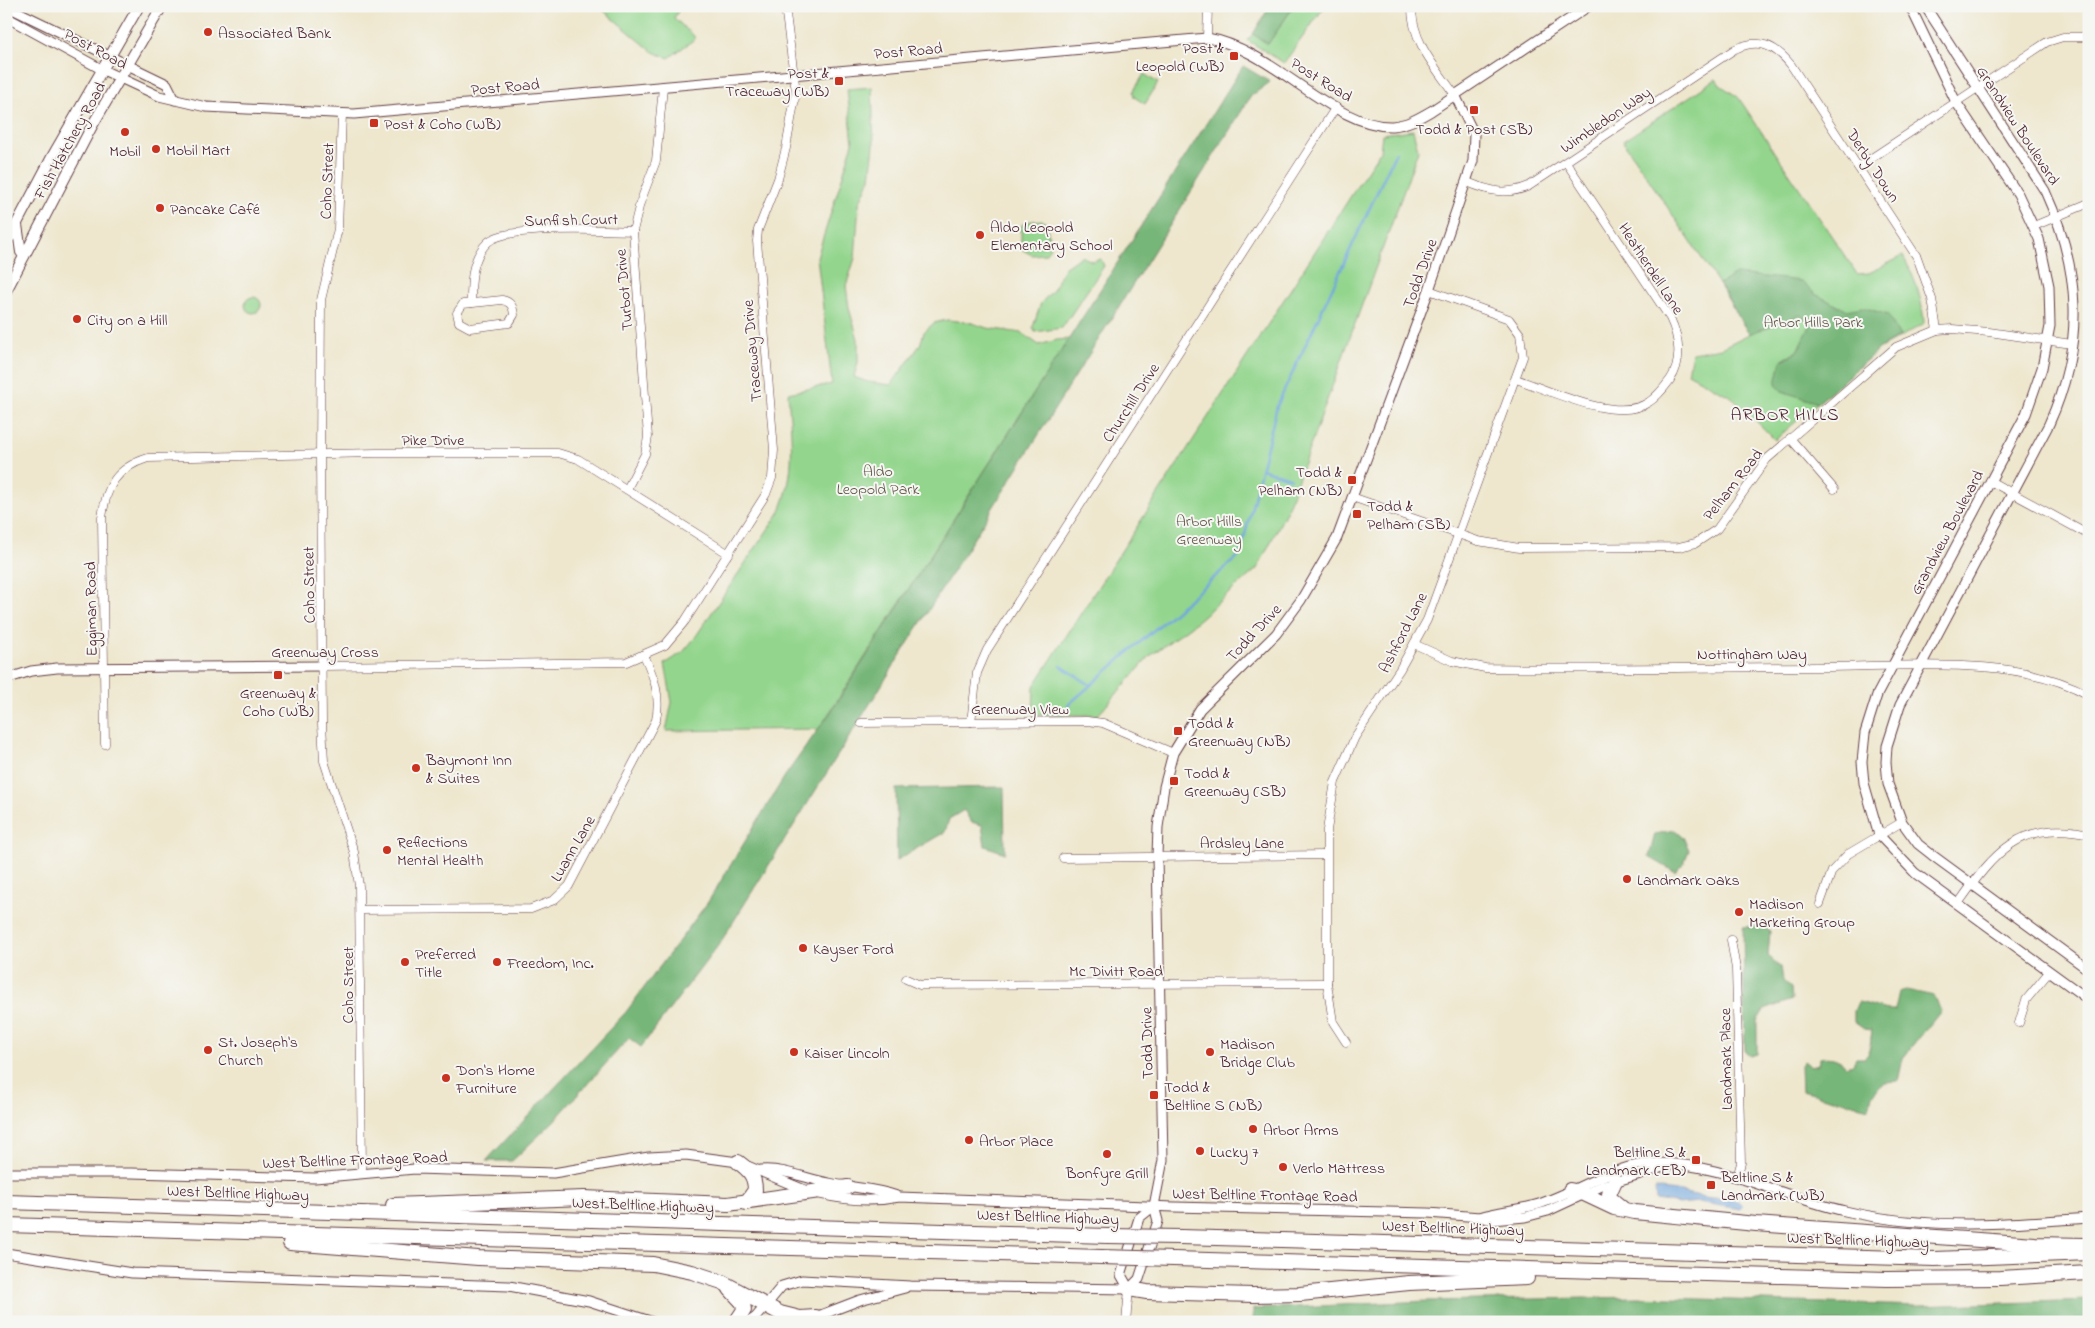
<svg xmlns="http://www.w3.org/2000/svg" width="2095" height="1328" font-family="'Indie Flower',sans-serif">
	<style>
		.green { fill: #93d58d; stroke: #6e7a5c }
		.forest { fill: #76b678; stroke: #606a52 }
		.water { fill: #70a5dd; stroke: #5d6284 }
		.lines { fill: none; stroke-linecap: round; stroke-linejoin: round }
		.stream { stroke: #70a5dd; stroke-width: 2.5 }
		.minor-casing { stroke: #633d43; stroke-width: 9 }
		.tertiary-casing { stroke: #633d43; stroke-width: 11 }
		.secondary-casing { stroke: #633d43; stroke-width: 12 }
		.motorway-casing { stroke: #633d43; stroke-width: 16 }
		.minor { stroke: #fff; stroke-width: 8 }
		.tertiary { stroke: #fff; stroke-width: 9 }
		.secondary { stroke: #fff; stroke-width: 10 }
		.motorway { stroke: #fff; stroke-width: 14 }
		.motorway-bridge-casing { stroke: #633d43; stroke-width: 16; stroke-linecap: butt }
		.motorway-bridge { stroke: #fff; stroke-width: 14 }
		.poi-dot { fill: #c8321e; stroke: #f6f6f2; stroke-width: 2 }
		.labels { text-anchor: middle; stroke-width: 4; stroke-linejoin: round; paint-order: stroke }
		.poi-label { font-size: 16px; fill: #4a1f2b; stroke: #f6f6f2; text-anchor: start }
		.street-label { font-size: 16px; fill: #4a1f2b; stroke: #f6f6f2 }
		.park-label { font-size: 16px; fill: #605648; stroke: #f6f6f2 }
		.neighbourhood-label { font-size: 18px; letter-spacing: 1px; fill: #4a1f2b; stroke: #f6f6f2 }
	</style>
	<rect width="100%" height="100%" fill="#f6f6f2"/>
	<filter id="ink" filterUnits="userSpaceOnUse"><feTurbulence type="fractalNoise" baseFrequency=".02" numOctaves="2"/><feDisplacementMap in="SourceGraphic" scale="10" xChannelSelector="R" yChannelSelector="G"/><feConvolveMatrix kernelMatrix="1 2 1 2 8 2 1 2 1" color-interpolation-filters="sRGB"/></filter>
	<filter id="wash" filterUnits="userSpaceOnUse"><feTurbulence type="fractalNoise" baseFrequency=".0096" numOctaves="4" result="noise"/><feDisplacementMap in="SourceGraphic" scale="20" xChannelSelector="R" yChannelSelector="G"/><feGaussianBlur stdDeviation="1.12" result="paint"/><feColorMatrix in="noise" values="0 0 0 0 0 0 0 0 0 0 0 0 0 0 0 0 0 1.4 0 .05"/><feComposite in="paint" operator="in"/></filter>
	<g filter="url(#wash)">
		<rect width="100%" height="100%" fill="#eee7ce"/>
		<g class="green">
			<path d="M 598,6 L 677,6 L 679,10 L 674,18 L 696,38 L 669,58 L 653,52 Z"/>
			<path d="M 1294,6 L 1325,6 L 1284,63 L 1247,40 L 1253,34 L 1268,44 Z"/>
			<path d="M 1144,74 L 1158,83 L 1145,104 L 1134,97 L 1133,92 Z"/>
			<path d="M 1716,79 L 1720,85 L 1738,97 L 1857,274 L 1869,273 L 1903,256 C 1915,278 1922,298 1924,323 L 1922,325 L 1880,348 L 1775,440 L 1733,398 L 1688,373 L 1692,353 L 1721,348 L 1749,334 L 1719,284 L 1623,141 Z"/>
			<path d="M 872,87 L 874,146 L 870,178 L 859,204 L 855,258 L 846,286 L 849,308 L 858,339 L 858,362 L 854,377 L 868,382 L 891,385 L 920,345 L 924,332 L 934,323 L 947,320 L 969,322 L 987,328 L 1022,333 L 1039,345 L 1057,340 L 1069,339 L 819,729 L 666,731 L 672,702 L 665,664 L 683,652 L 694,639 L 779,513 C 797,473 791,435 788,393 L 832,384 L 817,257 L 853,143 L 847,89 Z"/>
			<path d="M 1413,130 L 1418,150 L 1407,182 L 1286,512 L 1257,569 L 1191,626 L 1150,656 L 1098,715 L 1033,715 L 1034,686 L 1380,151 L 1382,134 Z"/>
			<path d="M 1042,220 L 1047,224 L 1050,248 L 1045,254 L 1032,255 L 1021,249 L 1021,226 L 1025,222 Z"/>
			<path d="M 1081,256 L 1092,261 L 1101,259 L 1104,266 L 1062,328 L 1035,332 L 1033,327 L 1041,303 L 1054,289 L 1064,268 Z"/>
			<circle cx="253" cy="305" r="8"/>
		</g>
		<g class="forest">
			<path d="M 1270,6 L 1294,6 L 1268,44 L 1253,34 Z"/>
			<path d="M 1243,66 L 1270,82 L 1251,96 L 720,943 L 641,1047 L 629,1038 L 553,1122 L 512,1161 L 486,1161 L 626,1012 L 708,902 L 785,776 L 832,710 Z"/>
			<path d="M 1736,274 L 1802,281 L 1815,294 L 1846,310 L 1863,307 L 1888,315 L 1900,336 L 1880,348 L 1818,403 L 1782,391 L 1776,384 L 1781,361 L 1798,351 L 1811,324 L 1800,315 L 1749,334 L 1719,284 Z"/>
			<path d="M 1004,787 L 1005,853 L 985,846 L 982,825 L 971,822 L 964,810 L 949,819 L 945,832 L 897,860 L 896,789 Z"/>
			<path d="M 1675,830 L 1683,837 L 1689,850 L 1684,863 L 1675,872 L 1649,857 L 1655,834 Z"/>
			<path d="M 1761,926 L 1770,931 L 1768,956 L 1781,967 L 1783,981 L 1791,988 L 1792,1000 L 1764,1010 L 1757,1021 L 1757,1054 L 1750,1056 L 1745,1052 L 1743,927 Z"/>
			<path d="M 1906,990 L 1934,996 L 1941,1011 L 1903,1058 L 1898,1081 L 1884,1082 L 1872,1095 L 1869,1108 L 1802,1091 L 1801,1065 L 1804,1061 L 1810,1066 L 1818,1064 L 1820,1058 C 1830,1056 1839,1058 1846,1066 L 1853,1064 L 1856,1058 L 1864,1058 L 1869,1054 L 1872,1030 L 1864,1029 L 1854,1022 L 1854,1011 L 1858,1002 C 1871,1004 1882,1011 1895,1010 L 1899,992 Z"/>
			<path d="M 1638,1297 L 1918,1306 L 2089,1300 L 2089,1322 L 1253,1322 L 1253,1309 L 1427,1301 Z"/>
		</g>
		<path class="water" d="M 1655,1189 C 1673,1189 1687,1194 1705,1197 C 1718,1200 1733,1195 1743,1206 L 1740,1209 L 1699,1202 L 1679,1204 L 1656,1200 Z"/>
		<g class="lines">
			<g class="stream">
				<path d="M 1262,469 L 1290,478"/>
				<path d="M 1061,666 L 1089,684"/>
				<path d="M 1068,705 L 1240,555 L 1277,406 L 1396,152"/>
			</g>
		</g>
	</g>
	<g filter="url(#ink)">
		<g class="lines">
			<g class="minor-casing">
				<g id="minor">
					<path d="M 1412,6 C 1411,41 1436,68 1455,95"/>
					<path d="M 1207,38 L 1208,6"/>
					<path d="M 342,113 L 338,229 L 321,300 L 320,456 L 322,724 L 324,761 L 354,852 L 359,886 L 362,1173"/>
					<path d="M 1858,167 L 2047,42 L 2063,37 L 2089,37"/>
					<path d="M 1467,182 C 1489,191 1506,196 1529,186 L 1735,49 C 1759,38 1775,45 1791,65 L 1917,257 L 1932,299 L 1937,330"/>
					<path d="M 2034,226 L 2089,203"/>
					<path d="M 502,300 C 511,302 513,306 514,315 L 509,323 L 470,328 L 459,322 L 457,313 L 463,304 Z"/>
					<path d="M 471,303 C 471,282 471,258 488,242 C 506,225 606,230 633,231"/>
					<path d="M 1516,379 C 1549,390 1617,424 1649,402 C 1657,397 1664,388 1670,380 C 1683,361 1679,337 1670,318 L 1566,162"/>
					<path d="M 1790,438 L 1834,489"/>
					<path d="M 1990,481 L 2089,535"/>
					<path d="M 627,489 L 645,454 L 648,437 L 633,231 L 640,203 L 656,161 L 663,87"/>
					<path d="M 1352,497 L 1478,541 L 1519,548 L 1679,547 L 1696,543 L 1717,529 L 1767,459 L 1896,347 L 1937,330 L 1952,329 L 1989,332 L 2072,344"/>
					<path d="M 1414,644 L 1452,661 L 1485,668 C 1597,670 1709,667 1821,667 C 1904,667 2016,654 2089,695"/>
					<path d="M 322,666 L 626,662 L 665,645 L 685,621 L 766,494 L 772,478 L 774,450 L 757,241 L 758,230 L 778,179 L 786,148 L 796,92 L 785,6"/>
					<path d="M 971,722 L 977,673 L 987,650 L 1336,107"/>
					<path d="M 861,723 L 1087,721 L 1103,723 L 1173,753"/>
					<path d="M 105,744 L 102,518 C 106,486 116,468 148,458 L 376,453 L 558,453 L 578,459 L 729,554"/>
					<path d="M 1063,858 L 1326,855"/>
					<path d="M 1820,904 L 1832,871 L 1848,854 L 1902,822"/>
					<path d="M 1958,904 C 1993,854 2021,818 2089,834"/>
					<path d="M 360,910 L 531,909 L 554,900 L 569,886 L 656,720 C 661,695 654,677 644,655"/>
					<path d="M 1731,940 L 1736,969 L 1741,1163 L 1737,1177"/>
					<path d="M 906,979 L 920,985 L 1327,983"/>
					<path d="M 2019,1023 L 2026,1000 L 2049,972"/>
					<path d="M 1346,1042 L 1333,1022 L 1327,983 L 1327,830 L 1335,782 L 1355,737 L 1400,669 L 1427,620 L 1523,357 L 1520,334 L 1509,319 L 1429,290"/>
					<path d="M 1126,1322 L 1129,1289"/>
				</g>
			</g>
			<g class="tertiary-casing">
				<g id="tertiary">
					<path d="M 6,6 L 167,84 L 175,100"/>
					<path d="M 1910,6 L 1956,102 L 2018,194 L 2039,239 L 2049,286 L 2050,326 L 2042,368 L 2026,414 L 1877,695 L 1865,733 L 1862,762 L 1864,783 L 1879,835 L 1915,873 L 2089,1000"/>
					<path d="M 1925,6 L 2045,191 C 2081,270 2085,344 2049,424 L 1900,705 L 1887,746 L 1886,762 L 1888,784 L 1902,822 L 1918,844 L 1932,855 L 2089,970"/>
					<path d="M 6,17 L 103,70 L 159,96 L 206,107 L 354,114 L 1207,38 C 1272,48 1333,128 1392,126 C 1407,125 1419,118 1431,111 L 1589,6"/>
					<path d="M 6,679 L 31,671 L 57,668 L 322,666"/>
					<path d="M 761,1170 C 783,1168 807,1179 829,1183 C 852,1188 875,1188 897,1196"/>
					<path d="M 6,1173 L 131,1173 L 315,1178 L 415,1169 L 553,1173 L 649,1157 L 686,1155 L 738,1162 L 807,1191"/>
					<path d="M 820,1194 C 845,1200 874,1202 899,1197 L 1174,1207 L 1428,1213 L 1480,1217 L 1492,1220 L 1525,1217 L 1548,1211 L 1604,1185 L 1670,1165"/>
					<path d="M 1480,1217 C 1499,1211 1520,1210 1539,1204 C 1578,1191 1613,1164 1656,1163 C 1722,1163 1781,1197 1845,1211 C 1925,1230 2008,1224 2089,1218"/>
					<path d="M 6,1253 L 132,1273 L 509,1286 L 589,1301 L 653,1322"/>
					<path d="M 1129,1289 L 1139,1279 L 1158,1221 L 1154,1206 L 1163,1160 L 1157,856 L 1158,827 L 1164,787 L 1173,753 L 1200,709 L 1276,634 L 1301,600 L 1337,538 L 1429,290 L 1473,161 L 1474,134 L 1455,95"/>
					<path d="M 1129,1289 L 1121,1275 L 1139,1218 L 1154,1206"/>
					<path d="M 813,1318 L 860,1300 L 905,1288"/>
					<path d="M 749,1322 L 756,1317 L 782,1286 L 802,1280 L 910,1286 L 1129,1289"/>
				</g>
			</g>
			<g class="secondary-casing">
				<g id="secondary">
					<path d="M 17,225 L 21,252 L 24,256"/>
					<path d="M 6,244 L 52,157 L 139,6"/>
					<path d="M 6,291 L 92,126 L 162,6"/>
				</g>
			</g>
			<g class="motorway-casing">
				<g id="motorway">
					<path d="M 738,1162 C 749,1170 755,1176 755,1190 L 746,1203"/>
					<path d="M 1615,1181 L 1609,1194 L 1611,1199 L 1622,1208"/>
					<path d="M 1570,1190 L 1580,1192 L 1614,1208 L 1635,1212 L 1756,1224 L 2035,1244 L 2086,1245"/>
					<path d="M 6,1202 L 1107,1236"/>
					<path d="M 393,1205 L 584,1198 L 728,1204 L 848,1187"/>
					<path d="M 6,1225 L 1101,1257"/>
					<path d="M 1181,1237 L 1935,1259 L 2089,1253"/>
					<path d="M 290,1243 L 478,1258 L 653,1264 L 692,1272 L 722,1282 L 780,1313 L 800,1318 L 816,1317"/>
					<path d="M 1174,1259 L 1887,1279 L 2000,1278 L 2089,1273"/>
					<path d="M 730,1289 L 743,1303 L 744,1310 L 736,1322"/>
					<path d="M 1129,1289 L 1147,1292 L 1253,1295 L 1300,1294 L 1409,1283 L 1527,1278"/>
				</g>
			</g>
			<use href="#minor" class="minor"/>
			<use href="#tertiary" class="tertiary"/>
			<use href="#secondary" class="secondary"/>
			<use href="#motorway" class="motorway"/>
			<g class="motorway-bridge-casing">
				<g id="motorway-bridge">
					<path d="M 1107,1236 L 1181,1237"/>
					<path d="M 1101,1257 L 1174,1259"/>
				</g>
			</g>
			<use href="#motorway-bridge" class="motorway-bridge"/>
		</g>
	</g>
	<g class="poi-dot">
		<circle cx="208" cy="32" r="5"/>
		<rect x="1229" y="51" width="10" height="10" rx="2.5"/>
		<rect x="834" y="76" width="10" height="10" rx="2.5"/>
		<rect x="1469" y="105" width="10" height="10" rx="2.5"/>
		<rect x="369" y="118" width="10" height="10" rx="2.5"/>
		<circle cx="125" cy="132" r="5"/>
		<circle cx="156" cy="149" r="5"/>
		<circle cx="160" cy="208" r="5"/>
		<circle cx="980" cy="235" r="5"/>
		<circle cx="77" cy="319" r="5"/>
		<rect x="1347" y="475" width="10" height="10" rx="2.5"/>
		<rect x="1352" y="509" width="10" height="10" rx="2.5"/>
		<rect x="273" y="670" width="10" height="10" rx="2.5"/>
		<rect x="1173" y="726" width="10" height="10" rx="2.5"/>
		<circle cx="416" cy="768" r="5"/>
		<rect x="1169" y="776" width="10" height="10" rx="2.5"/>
		<circle cx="387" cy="850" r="5"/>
		<circle cx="1627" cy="879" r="5"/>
		<circle cx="1739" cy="912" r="5"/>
		<circle cx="803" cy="948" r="5"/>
		<circle cx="405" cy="962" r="5"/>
		<circle cx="497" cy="962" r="5"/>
		<circle cx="208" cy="1050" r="5"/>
		<circle cx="794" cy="1052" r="5"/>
		<circle cx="1210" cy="1052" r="5"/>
		<circle cx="446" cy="1078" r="5"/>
		<rect x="1149" y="1090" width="10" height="10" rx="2.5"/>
		<circle cx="1253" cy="1129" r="5"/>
		<circle cx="969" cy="1140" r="5"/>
		<circle cx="1200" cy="1151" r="5"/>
		<circle cx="1107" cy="1154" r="5"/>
		<rect x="1691" y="1155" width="10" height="10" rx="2.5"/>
		<circle cx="1283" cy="1167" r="5"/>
		<rect x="1706" y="1180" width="10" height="10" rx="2.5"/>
	</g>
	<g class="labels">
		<g class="poi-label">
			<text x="218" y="38">Associated Bank</text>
			<text x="1224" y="53" text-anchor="end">Post &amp;<tspan x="1224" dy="18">Leopold (WB)</tspan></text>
			<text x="829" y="78" text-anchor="end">Post &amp;<tspan x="829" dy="18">Traceway (WB)</tspan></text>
			<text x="384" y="129">Post &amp; Coho (WB)</text>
			<text x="1474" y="134" text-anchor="middle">Todd &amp; Post (SB)</text>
			<text x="166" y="155">Mobil Mart</text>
			<text x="125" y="156" text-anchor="middle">Mobil</text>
			<text x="170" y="214">Pancake Café</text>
			<text x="990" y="232">Aldo Leopold<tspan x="990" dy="18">Elementary School</tspan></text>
			<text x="87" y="325">City on a Hill</text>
			<text x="1342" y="477" text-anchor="end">Todd &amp;<tspan x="1342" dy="18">Pelham (NB)</tspan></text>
			<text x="1367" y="511">Todd &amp;<tspan x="1367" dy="18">Pelham (SB)</tspan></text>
			<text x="278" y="698" text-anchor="middle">Greenway &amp;<tspan x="278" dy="18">Coho (WB)</tspan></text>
			<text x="1188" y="728">Todd &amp;<tspan x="1188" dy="18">Greenway (NB)</tspan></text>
			<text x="426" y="765">Baymont Inn<tspan x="426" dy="18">&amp; Suites</tspan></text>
			<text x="1184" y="778">Todd &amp;<tspan x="1184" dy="18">Greenway (SB)</tspan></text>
			<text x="397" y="847">Reflections<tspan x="397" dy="18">Mental Health</tspan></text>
			<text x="1637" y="885">Landmark Oaks</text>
			<text x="1749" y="909">Madison<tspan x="1749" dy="18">Marketing Group</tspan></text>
			<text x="813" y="954">Kayser Ford</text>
			<text x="415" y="959">Preferred<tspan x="415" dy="18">Title</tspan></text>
			<text x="507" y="968">Freedom, Inc.</text>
			<text x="218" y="1047">St. Joseph's<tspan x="218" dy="18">Church</tspan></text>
			<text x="1220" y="1049">Madison<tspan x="1220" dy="18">Bridge Club</tspan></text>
			<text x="804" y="1058">Kaiser Lincoln</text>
			<text x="456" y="1075">Don's Home<tspan x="456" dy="18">Furniture</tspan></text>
			<text x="1164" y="1092">Todd &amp;<tspan x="1164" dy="18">Beltline S (NB)</tspan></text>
			<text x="1263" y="1135">Arbor Arms</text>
			<text x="979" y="1146">Arbor Place</text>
			<text x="1210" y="1157">Lucky 7</text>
			<text x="1686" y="1157" text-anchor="end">Beltline S &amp;<tspan x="1686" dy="18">Landmark (EB)</tspan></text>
			<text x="1293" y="1173">Verlo Mattress</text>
			<text x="1107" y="1178" text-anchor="middle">Bonfyre Grill</text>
			<text x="1721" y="1182">Beltline S &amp;<tspan x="1721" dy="18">Landmark (WB)</tspan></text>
		</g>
		<g class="street-label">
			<text transform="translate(96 48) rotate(28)" y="6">Post Road</text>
			<text transform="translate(908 50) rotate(-5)" y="6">Post Road</text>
			<text transform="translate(1322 79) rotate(32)" y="6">Post Road</text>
			<text transform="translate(505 86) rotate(-5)" y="6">Post Road</text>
			<text transform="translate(1605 119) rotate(-34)" y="6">Wimbledon Way</text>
			<text transform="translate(2019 125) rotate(57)" y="6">Grandview Boulevard</text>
			<text transform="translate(69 140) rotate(-61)" y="6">Fish Hatchery Road</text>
			<text transform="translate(1874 165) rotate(57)" y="6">Derby Down</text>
			<text transform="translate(326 181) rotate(-88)" y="6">Coho Street</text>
			<text transform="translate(571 219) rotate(-1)" y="6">Sunfish Court</text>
			<text transform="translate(1652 268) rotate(57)" y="6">Heatherdell Lane</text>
			<text transform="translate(1419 273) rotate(-70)" y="6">Todd Drive</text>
			<text transform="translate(623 290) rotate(-95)" y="6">Turbot Drive</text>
			<text transform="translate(751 351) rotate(-95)" y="6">Traceway Drive</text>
			<text transform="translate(1130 402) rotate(-57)" y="6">Churchill Drive</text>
			<text x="433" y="445">Pike Drive</text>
			<text transform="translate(1732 484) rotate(-52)" y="6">Pelham Road</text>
			<text transform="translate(1946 532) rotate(-62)" y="6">Grandview Boulevard</text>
			<text transform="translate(308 585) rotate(-91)" y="6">Coho Street</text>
			<text transform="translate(90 609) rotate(-91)" y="6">Eggiman Road</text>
			<text transform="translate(1253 632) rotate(-47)" y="6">Todd Drive</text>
			<text transform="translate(1402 632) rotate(-63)" y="6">Ashford Lane</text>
			<text x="325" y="657">Greenway Cross</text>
			<text x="1752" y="659">Nottingham Way</text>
			<text x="1020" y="714">Greenway View</text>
			<text x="1242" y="848">Ardsley Lane</text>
			<text transform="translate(572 848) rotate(-60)" y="6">Luann Lane</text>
			<text x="1116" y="976">Mc Divitt Road</text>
			<text transform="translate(347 985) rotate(-90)" y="6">Coho Street</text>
			<text transform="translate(1146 1043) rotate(-91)" y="6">Todd Drive</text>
			<text transform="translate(1725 1059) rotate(-91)" y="6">Landmark Place</text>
			<text transform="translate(355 1159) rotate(-2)" y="6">West Beltline Frontage Road</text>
			<text transform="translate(238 1192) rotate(2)" y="6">West Beltline Highway</text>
			<text transform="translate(1265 1194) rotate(1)" y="6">West Beltline Frontage Road</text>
			<text transform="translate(643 1204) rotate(2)" y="6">West Beltline Highway</text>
			<text transform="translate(1048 1216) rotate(2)" y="6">West Beltline Highway</text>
			<text transform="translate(1453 1227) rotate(2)" y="6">West Beltline Highway</text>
			<text transform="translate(1858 1239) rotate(2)" y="6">West Beltline Highway</text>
		</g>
		<g class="park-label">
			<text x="1813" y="327">Arbor Hills Park</text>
			<text x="878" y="476">Aldo<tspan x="878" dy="18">Leopold Park</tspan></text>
			<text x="1209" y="526">Arbor Hills<tspan x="1209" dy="18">Greenway</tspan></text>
		</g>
		<g class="neighbourhood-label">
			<text x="1785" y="420">ARBOR HILLS</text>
		</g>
	</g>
	<rect width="2095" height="1328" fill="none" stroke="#f6f6f2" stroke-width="25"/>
</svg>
